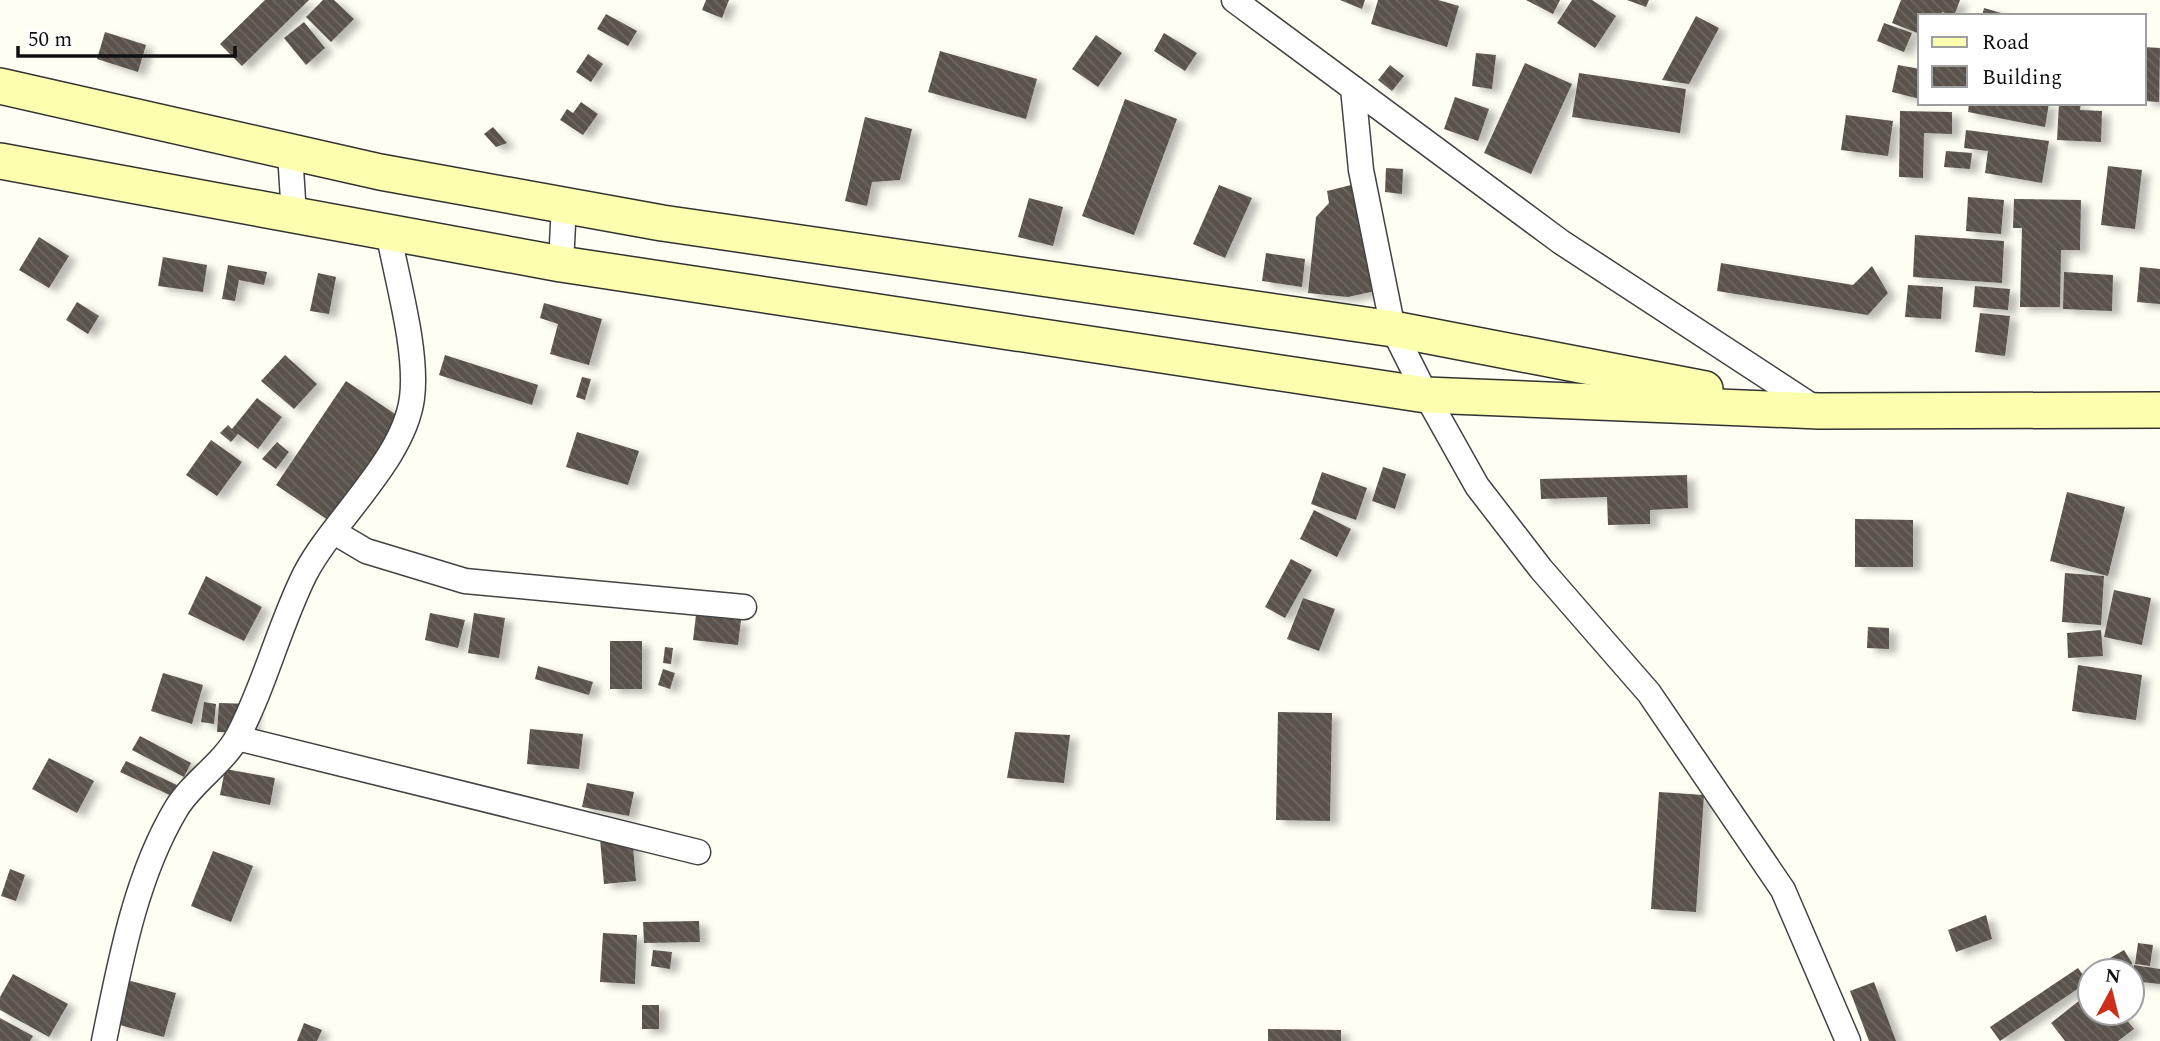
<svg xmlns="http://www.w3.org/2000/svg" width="2160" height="1041" font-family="Spectral,serif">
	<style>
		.building { fill: url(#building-back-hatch); filter: url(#shadow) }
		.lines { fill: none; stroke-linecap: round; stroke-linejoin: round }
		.minor-casing { stroke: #434343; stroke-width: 27 }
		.secondary-casing { stroke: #323232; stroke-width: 38 }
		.minor { stroke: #fff; stroke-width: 24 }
		.secondary { stroke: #fbffae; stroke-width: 35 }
	</style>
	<defs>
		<pattern id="building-back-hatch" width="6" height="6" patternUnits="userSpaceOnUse" patternTransform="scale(1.75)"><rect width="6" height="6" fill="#5a534b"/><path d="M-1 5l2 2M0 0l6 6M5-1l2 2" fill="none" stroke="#6d6761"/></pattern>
		<filter id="shadow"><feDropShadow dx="8" dy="4.5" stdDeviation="3.5" flood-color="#0004"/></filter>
	</defs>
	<rect width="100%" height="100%" fill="#fffef3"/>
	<g class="building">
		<path d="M 265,0 L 309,0 L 242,66 L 220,44 Z"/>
		<path d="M 323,0 L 334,0 L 354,19 L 331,42 L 306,17 Z"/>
		<path d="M 706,0 L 729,0 L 722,18 L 702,10 Z"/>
		<path d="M 1340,0 L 1365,0 L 1362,9 Z"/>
		<path d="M 1378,0 L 1438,0 L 1459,6 L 1447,47 L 1371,24 Z"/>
		<path d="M 1526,0 L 1560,0 L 1553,14 Z"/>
		<path d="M 1572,0 L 1592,0 L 1616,16 L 1595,48 L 1557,23 Z"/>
		<path d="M 1627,0 L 1649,0 L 1646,7 Z"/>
		<path d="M 1901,0 L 1960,0 L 1954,16 L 1942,12 L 1941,16 L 1920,16 L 1920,34 L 1892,23 Z"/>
		<path d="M 1984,8 L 2008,15 L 2007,16 L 1982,16 Z"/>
		<path d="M 606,14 L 637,31 L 628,46 L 597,29 Z"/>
		<path d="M 1696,16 L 1719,28 L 1689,84 L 1662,80 Z"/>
		<path d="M 304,22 L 325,48 L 306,65 L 284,38 Z"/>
		<path d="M 1884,23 L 1912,33 L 1904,52 L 1877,41 Z"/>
		<path d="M 105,32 L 146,45 L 138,72 L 97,59 Z"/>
		<path d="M 1164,33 L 1197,53 L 1185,71 L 1154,51 Z"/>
		<path d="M 1096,35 L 1122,53 L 1098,87 L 1072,69 Z"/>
		<path d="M 2144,47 L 2160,48 L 2159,102 L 2144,101 Z"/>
		<path d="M 940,51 L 1037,79 L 1026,119 L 928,92 Z"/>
		<path d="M 1476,53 L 1496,55 L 1492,89 L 1472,86 Z"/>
		<path d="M 588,54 L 603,64 L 591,82 L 576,72 Z"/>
		<path d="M 1525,63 L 1572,84 L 1531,174 L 1484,153 Z"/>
		<path d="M 1390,65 L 1404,76 L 1392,91 L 1378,80 Z"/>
		<path d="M 1898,65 L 1920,69 L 1920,99 L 1892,92 Z"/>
		<path d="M 1579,73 L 1686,89 L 1680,133 L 1572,117 Z"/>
		<path d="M 1455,97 L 1489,109 L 1478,141 L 1444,129 Z"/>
		<path d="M 1125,99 L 1177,119 L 1134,235 L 1082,216 Z"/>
		<path d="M 581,102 L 598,114 L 583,135 L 560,120 L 567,109 L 573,113 Z"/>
		<path d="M 1969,103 L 2049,103 L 2045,127 L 1968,112 Z"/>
		<path d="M 2059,103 L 2081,103 L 2080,110 L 2102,111 L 2101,142 L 2057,140 Z"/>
		<path d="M 1900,111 L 1952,112 L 1952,134 L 1924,133 L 1923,178 L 1899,177 Z"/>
		<path d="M 1846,115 L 1893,121 L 1888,156 L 1841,150 Z"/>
		<path d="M 865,117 L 912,129 L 900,180 L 872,182 L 867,206 L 845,201 Z"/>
		<path d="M 493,127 L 507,143 L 496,147 L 484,134 Z"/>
		<path d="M 1966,130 L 2049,141 L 2042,183 L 1985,173 L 1988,151 L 1964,148 Z"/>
		<path d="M 1946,151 L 1972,153 L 1970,169 L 1944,167 Z"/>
		<path d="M 2108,166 L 2142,170 L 2135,229 L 2101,225 Z"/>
		<path d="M 1386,168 L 1403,169 L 1402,194 L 1385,192 Z"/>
		<path d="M 1219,185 L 1252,198 L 1225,258 L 1193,244 Z"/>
		<path d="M 1351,185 L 1375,291 L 1348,297 L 1308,293 L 1316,217 L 1329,203 L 1327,191 Z"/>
		<path d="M 1968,197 L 2004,200 L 2001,234 L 1966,231 Z"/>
		<path d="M 1029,198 L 1063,207 L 1053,246 L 1018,237 Z"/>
		<path d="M 2014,199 L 2081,200 L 2080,250 L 2061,250 L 2060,307 L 2020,307 L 2022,228 L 2013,228 Z"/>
		<path d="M 1915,235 L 2004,241 L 2002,283 L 1913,277 Z"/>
		<path d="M 39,237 L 69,256 L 49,288 L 19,270 Z"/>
		<path d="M 1266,253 L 1305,259 L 1302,287 L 1262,281 Z"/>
		<path d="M 163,257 L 207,265 L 203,292 L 158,286 Z"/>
		<path d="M 1721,263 L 1853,285 L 1872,266 L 1888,293 L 1868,315 L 1717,291 Z"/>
		<path d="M 228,265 L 267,272 L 264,285 L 239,280 L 235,301 L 222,299 Z"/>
		<path d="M 2140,267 L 2160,269 L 2160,304 L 2137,302 Z"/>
		<path d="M 2064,272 L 2113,275 L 2112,311 L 2063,309 Z"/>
		<path d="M 318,273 L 336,277 L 329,314 L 310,311 Z"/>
		<path d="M 1908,285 L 1943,287 L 1941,319 L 1905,317 Z"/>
		<path d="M 1975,286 L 2010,289 L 2008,310 L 1973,307 Z"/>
		<path d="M 77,302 L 99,316 L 88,334 L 66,320 Z"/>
		<path d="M 544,303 L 602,319 L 589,365 L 550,354 L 558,324 L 540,318 Z"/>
		<path d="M 1980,313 L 2010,316 L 2005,356 L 1975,352 Z"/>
		<path d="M 285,355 L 317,384 L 294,409 L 261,381 Z"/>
		<path d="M 445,355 L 538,385 L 532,405 L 439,375 Z"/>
		<path d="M 582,377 L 591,379 L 585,400 L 576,397 Z"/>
		<path d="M 346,381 L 401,418 L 331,522 L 276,485 Z"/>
		<path d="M 257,398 L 282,417 L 258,449 L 238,434 L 231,442 L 220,433 L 228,425 L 232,429 Z"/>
		<path d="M 577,432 L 639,451 L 628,485 L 566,467 Z"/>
		<path d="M 211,440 L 242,462 L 217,496 L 186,475 Z"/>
		<path d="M 277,442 L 289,452 L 276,469 L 262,459 Z"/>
		<path d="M 1383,467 L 1406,474 L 1395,509 L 1372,501 Z"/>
		<path d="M 1322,472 L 1367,488 L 1356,520 L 1311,504 Z"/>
		<path d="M 1687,475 L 1688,508 L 1650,510 L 1650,524 L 1608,525 L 1607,497 L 1541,499 L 1540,479 Z"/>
		<path d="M 2067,492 L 2125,507 L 2108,576 L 2050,561 Z"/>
		<path d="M 1314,510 L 1351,529 L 1337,557 L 1300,539 Z"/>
		<path d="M 1855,519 L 1913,520 L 1913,567 L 1855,567 Z"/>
		<path d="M 1291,559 L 1312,570 L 1285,618 L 1265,607 Z"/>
		<path d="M 2065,573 L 2104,576 L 2101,625 L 2062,622 Z"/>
		<path d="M 206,576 L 262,607 L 244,641 L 188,614 Z"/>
		<path d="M 2114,590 L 2151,598 L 2142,645 L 2104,637 Z"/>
		<path d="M 1303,598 L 1335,609 L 1319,651 L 1287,639 Z"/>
		<path d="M 430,613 L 465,620 L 458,648 L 425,640 Z"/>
		<path d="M 474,613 L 505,618 L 499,658 L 468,653 Z"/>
		<path d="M 696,615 L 741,620 L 738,645 L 693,640 Z"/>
		<path d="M 1868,627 L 1889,628 L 1889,649 L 1867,648 Z"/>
		<path d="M 2101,630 L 2103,656 L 2068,658 L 2067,633 Z"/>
		<rect x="610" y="641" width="32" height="48"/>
		<path d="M 665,647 L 673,648 L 671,664 L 663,663 Z"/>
		<path d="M 2078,665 L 2142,675 L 2136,720 L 2072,711 Z"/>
		<path d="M 538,666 L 593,682 L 589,695 L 535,679 Z"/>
		<path d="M 663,669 L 675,673 L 670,689 L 658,685 Z"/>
		<path d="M 163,673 L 203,685 L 192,724 L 151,711 Z"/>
		<path d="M 204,702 L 216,704 L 214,724 L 201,722 Z"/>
		<path d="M 219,703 L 253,704 L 252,733 L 217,732 Z"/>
		<path d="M 1278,712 L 1332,713 L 1330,821 L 1276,820 Z"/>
		<path d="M 530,729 L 583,734 L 579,769 L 527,764 Z"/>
		<path d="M 1015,732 L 1070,735 L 1064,783 L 1007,778 Z"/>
		<path d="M 140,736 L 191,763 L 184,777 L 132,750 Z"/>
		<path d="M 49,758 L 94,781 L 77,813 L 32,789 Z"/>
		<path d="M 126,761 L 179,786 L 174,797 L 120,772 Z"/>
		<path d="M 225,769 L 275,778 L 270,805 L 220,795 Z"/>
		<path d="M 587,783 L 634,792 L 629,816 L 582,807 Z"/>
		<path d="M 1659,792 L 1704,795 L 1696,912 L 1651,909 Z"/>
		<path d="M 631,824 L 636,881 L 604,884 L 599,827 Z"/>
		<path d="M 213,851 L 253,866 L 231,922 L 191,906 Z"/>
		<path d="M 10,869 L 25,875 L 16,901 L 1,896 Z"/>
		<path d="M 1986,915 L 1992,939 L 1956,952 L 1948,930 Z"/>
		<path d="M 699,921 L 700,942 L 644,943 L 643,922 Z"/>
		<path d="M 603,933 L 637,935 L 635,984 L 600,982 Z"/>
		<path d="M 2138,943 L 2153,945 L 2150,966 L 2135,964 Z"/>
		<path d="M 653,950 L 672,952 L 670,969 L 651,966 Z"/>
		<path d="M 2124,950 L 2132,963 L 2130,970 L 2095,971 L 2093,968 Z"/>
		<path d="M 2134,965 L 2160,969 L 2160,984 L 2132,981 Z"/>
		<path d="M 2078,968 L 2088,982 L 2000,1041 L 1990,1027 Z"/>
		<path d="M 13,974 L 68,1004 L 49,1037 L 0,1010 L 0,997 Z"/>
		<path d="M 127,980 L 176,993 L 164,1037 L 116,1024 Z"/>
		<path d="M 1874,982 L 1896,1041 L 1869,1041 L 1850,991 Z"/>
		<path d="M 2090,992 L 2090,1013 L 2121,1013 L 2134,1029 L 2118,1041 L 2065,1041 L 2051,1023 Z"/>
		<rect x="642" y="1005" width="17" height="24"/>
		<path d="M 0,1018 L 33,1036 L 30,1041 L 0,1041 Z"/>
		<path d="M 304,1023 L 322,1030 L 317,1041 L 297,1041 Z"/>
		<path d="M 1268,1029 L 1341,1030 L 1341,1041 L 1268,1041 Z"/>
	</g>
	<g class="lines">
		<g class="minor-casing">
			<g id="minor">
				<path d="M 1234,0 L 1561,242 L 1818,410"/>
				<path d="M 1353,88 L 1361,170 L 1393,329 L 1426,395 L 1477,486 L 1541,569 L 1649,693 L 1783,890 L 1848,1041"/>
				<path d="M 290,153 L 294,215"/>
				<path d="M 561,264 L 564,204"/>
				<path d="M 334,532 L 366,551 L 465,581 L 744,607"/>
				<path d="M 237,738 L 698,852"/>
				<path d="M 104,1041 C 120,963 135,878 176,809 C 192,782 223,764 238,736 C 265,685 279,626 305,574 C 333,520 404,460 412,398 C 418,351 397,280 388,231"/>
			</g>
		</g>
		<g class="secondary-casing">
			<g id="secondary">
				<path d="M 0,86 L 380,172 L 662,223 L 1393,329 L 1705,389"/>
				<path d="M 0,161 L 561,264 L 1426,395 L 1819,411 L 2160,410"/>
			</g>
		</g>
		<use href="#minor" class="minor"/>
		<use href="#secondary" class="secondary"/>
	</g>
	<rect x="1918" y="14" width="228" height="91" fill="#ffffff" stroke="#9f9f9f" stroke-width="2"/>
	<rect x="1932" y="37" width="35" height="10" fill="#fbffae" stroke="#9f9f9f" stroke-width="2"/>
	<text x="1982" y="49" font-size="21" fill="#101010">Road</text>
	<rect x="1932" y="66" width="35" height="21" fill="url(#building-back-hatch)" stroke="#9f9f9f" stroke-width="2"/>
	<text x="1982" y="84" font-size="21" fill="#101010">Building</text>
	<g transform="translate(2111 992) rotate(7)"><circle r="33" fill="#ffffff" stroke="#9f9f9f" stroke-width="2"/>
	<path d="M0-5L12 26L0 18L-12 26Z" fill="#cd2e1a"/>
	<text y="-10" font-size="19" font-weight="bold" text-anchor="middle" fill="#101010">N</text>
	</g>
	<path d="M18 46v10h217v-10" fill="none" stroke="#101010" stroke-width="3.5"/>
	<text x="28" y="46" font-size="21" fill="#101010" stroke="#ffffff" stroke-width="5" paint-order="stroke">50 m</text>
</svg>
